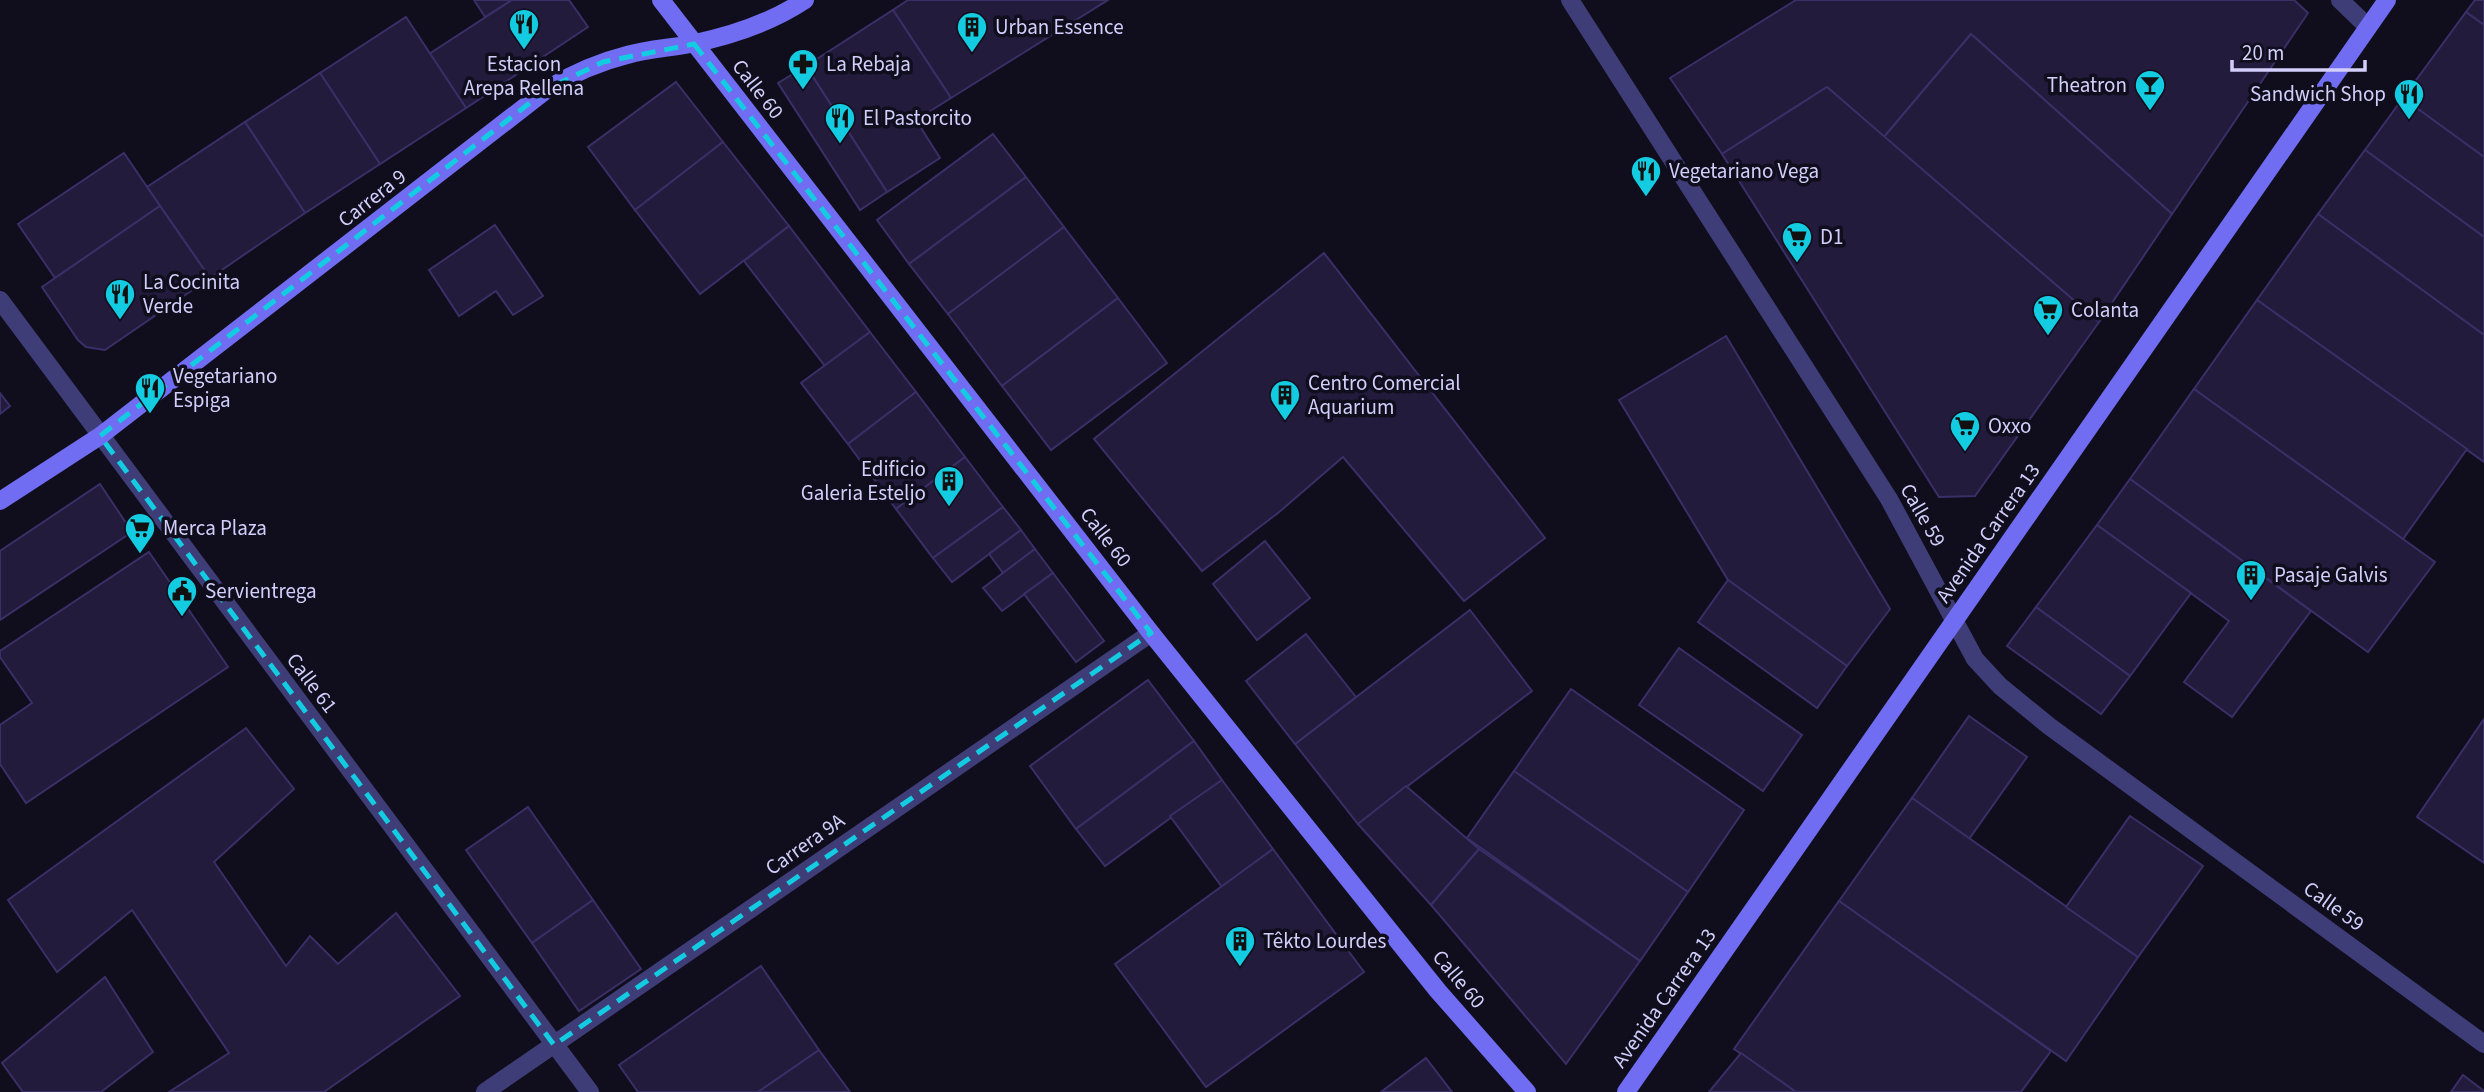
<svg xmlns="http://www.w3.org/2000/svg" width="2484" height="1092" font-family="'Source Sans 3',sans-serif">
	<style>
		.building { fill: #221b3c; stroke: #3a2f66; stroke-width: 2 }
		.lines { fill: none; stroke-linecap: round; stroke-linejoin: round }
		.street { stroke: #3f3d78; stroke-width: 18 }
		.secondary { stroke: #716df2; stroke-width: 18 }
		.marked { fill: none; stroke: #14cce1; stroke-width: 5; stroke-dasharray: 14 9; stroke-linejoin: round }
		.labels { text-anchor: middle; stroke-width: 7; stroke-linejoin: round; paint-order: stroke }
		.poi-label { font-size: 21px; fill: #d3cefb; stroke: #100e1d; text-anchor: start }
		.street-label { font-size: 21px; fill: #d3cefb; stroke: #100e1d }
	</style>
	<rect width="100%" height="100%" fill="#100e1d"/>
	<g class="building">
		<path d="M 474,0 L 512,0 L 485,17 Z"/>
		<path d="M 512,0 L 569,0 L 588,27 L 466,108 L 429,54 Z"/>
		<path d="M 908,0 L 1108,0 L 951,98 L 893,10 Z"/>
		<path d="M 1796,0 L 2294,0 L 2308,13 L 2172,214 L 1971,34 L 1884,137 L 1827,87 L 1722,154 L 1670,78 Z"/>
		<path d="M 2475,0 L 2484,0 L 2484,25 L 2466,12 Z"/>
		<path d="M 893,10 L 951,98 L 916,120 L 940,158 L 887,192 L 806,66 Z"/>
		<path d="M 2466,12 L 2484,25 L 2484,157 L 2403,98 Z"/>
		<path d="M 406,17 L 466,108 L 380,164 L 320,73 Z"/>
		<path d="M 1971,34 L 2172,214 L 2099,322 L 1884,137 Z"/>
		<path d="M 806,66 L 887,192 L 860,210 L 778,83 Z"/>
		<path d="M 320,73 L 380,164 L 305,213 L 245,122 Z"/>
		<path d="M 676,82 L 723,142 L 635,210 L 588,147 Z"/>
		<path d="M 1827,87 L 2099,322 L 1975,496 L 1939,497 L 1722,154 Z"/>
		<path d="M 2403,98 L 2484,157 L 2484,237 L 2365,150 Z"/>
		<path d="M 245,122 L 305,213 L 210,278 L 147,187 Z"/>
		<path d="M 993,134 L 1026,177 L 909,264 L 877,220 Z"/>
		<path d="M 723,142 L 789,226 L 700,294 L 635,210 Z"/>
		<path d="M 2365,150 L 2484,237 L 2484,335 L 2318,214 Z"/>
		<path d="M 124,153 L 160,206 L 55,278 L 18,224 Z"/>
		<path d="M 1026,177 L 1064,227 L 948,314 L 909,264 Z"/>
		<path d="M 160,206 L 210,278 L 105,350 L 86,347 L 78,340 L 42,287 Z"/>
		<path d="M 2318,214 L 2484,335 L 2484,462 L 2257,300 Z"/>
		<path d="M 495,225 L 543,296 L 513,315 L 496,291 L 459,316 L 429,270 Z"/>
		<path d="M 789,226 L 870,332 L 825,366 L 744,261 Z"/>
		<path d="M 1064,227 L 1118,298 L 1002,386 L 948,314 Z"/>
		<path d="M 1324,253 L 1545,538 L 1464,601 L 1343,457 L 1278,513 L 1202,571 L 1094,439 Z"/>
		<path d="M 1118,298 L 1167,363 L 1051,450 L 1002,386 Z"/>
		<path d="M 2257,300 L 2467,449 L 2403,539 L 2194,389 Z"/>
		<path d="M 870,332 L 916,392 L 848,444 L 801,383 Z"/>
		<path d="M 1726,336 L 1890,609 L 1847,666 L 1728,580 L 1619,400 Z"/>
		<path d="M 2194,389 L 2435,562 L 2368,652 L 2130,479 Z"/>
		<path d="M 916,392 L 965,457 L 896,509 L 848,444 Z"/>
		<path d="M 0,393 L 10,406 L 0,414 Z"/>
		<path d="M 965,457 L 1003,507 L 933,558 L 896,509 Z"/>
		<path d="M 2130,479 L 2311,611 L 2232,717 L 2184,682 L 2229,621 L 2097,525 Z"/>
		<path d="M 100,484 L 132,532 L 0,620 L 0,551 Z"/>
		<path d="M 1003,507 L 1021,530 L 952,582 L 933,558 Z"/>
		<path d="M 2097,525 L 2191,593 L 2130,676 L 2036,607 Z"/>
		<path d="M 1021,530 L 1035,549 L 1003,573 L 989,554 Z"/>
		<path d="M 1265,541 L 1310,598 L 1257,640 L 1213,584 Z"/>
		<path d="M 1035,549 L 1053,573 L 1002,611 L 983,588 Z"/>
		<path d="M 149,552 L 228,667 L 26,803 L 0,764 L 0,725 L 32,703 L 0,657 L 0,651 Z"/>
		<path d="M 1053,573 L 1104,641 L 1076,662 L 1024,594 Z"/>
		<path d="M 1728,580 L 1847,666 L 1817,708 L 1698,622 Z"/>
		<path d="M 2036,607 L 2130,676 L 2101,714 L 2007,646 Z"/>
		<path d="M 1470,610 L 1532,691 L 1358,824 L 1295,744 Z"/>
		<path d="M 1306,634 L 1356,697 L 1295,744 L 1246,681 Z"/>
		<path d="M 1679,648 L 1802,735 L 1763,791 L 1639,705 Z"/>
		<path d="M 1148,680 L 1194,741 L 1076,829 L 1030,766 Z"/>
		<path d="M 1571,689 L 1744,810 L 1688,892 L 1514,771 Z"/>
		<path d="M 1969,716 L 2027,757 L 1969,839 L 1912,798 Z"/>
		<path d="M 2484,719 L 2484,863 L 2417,817 Z"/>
		<path d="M 246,728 L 294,789 L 214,862 L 286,966 L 310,936 L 338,964 L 396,913 L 460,996 L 324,1092 L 169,1092 L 229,1053 L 132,910 L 57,972 L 8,900 Z"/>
		<path d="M 1194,741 L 1222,780 L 1105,866 L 1076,829 Z"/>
		<path d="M 1514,771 L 1688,892 L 1640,961 L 1467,838 Z"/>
		<path d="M 1222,780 L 1273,849 L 1222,887 L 1170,816 Z"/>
		<path d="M 1406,786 L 1479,849 L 1431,905 L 1358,824 Z"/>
		<path d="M 1912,798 L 2138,957 L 2066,1061 L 1839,901 Z"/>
		<path d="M 528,807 L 593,900 L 532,943 L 466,850 Z"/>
		<path d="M 2130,816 L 2203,866 L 2138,957 L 2066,907 Z"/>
		<path d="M 1273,849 L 1364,972 L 1206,1087 L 1115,964 Z"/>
		<path d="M 1479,849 L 1640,961 L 1566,1064 L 1431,905 Z"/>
		<path d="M 593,900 L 641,969 L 579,1011 L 532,943 Z"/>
		<path d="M 1839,901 L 2051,1051 L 2021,1092 L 1796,1092 L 1734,1049 Z"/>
		<path d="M 761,966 L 819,1050 L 758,1092 L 638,1092 L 619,1065 Z"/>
		<path d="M 105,977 L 153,1052 L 101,1092 L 23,1092 L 2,1063 Z"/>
		<path d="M 819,1050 L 850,1092 L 758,1092 Z"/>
		<path d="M 1741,1053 L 1796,1092 L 1709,1092 Z"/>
		<path d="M 1426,1058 L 1452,1092 L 1381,1092 Z"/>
		<path d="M 2463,1075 L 2484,1091 L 2484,1092 L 2451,1092 Z"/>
	</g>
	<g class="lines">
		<g class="street">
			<path d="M 1570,0 L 1889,499 L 1975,659 L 2000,686 L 2049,726 L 2484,1044"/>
			<path d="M 2340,0 L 2368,27"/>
			<path d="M 0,300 L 590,1092"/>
			<path d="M 485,1092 L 1151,633"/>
		</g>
		<g class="secondary">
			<path d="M 661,0 L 1151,633 L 1438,991 L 1527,1092"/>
			<path d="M 0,501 L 100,436 L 549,88 C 574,73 599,62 627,55 C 648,49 670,48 691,44 C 730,36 772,22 805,0"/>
			<path d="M 1626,1092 L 2387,0"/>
		</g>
	</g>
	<path class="marked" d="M 694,44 L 1151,633 L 554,1045 L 100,436 L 549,88 L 603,62 Z"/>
	<defs>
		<g id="restaurant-pin" transform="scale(1.575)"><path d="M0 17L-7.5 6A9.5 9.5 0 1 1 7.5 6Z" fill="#14cce1" stroke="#100e1d"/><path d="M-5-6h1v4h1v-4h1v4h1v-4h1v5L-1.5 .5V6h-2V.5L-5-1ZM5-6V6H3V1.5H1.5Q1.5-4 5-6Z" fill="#111"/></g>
		<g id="building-pin" transform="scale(1.575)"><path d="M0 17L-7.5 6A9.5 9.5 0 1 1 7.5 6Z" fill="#14cce1" stroke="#100e1d"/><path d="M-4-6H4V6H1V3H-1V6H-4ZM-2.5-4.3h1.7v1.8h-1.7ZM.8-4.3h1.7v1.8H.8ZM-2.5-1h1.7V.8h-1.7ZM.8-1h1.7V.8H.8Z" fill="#111"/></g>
		<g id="pharmacy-pin" transform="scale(1.575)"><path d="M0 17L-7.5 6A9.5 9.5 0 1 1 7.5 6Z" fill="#14cce1" stroke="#100e1d"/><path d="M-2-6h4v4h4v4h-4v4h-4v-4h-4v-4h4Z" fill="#111"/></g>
		<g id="bar-pin" transform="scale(1.575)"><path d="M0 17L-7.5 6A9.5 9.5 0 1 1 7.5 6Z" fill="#14cce1" stroke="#100e1d"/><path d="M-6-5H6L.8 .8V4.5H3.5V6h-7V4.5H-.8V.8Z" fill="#111"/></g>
		<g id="supermarket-pin" transform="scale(1.575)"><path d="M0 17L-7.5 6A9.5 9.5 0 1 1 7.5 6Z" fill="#14cce1" stroke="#100e1d"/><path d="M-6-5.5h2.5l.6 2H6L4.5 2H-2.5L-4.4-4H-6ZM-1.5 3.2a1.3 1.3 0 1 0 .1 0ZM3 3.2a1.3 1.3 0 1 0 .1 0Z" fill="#111"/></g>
		<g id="civic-pin" transform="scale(1.575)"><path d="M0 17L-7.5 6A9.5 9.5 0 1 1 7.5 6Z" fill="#14cce1" stroke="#100e1d"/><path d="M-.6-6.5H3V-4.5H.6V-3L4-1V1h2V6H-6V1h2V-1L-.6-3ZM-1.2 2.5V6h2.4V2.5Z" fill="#111"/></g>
	</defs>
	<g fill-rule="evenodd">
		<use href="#restaurant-pin" x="524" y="24"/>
		<use href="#building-pin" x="972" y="27"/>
		<use href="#pharmacy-pin" x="803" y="64"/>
		<use href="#bar-pin" x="2150" y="85"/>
		<use href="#restaurant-pin" x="2409" y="94"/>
		<use href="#restaurant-pin" x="840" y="118"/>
		<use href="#restaurant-pin" x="1646" y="171"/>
		<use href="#supermarket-pin" x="1797" y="237"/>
		<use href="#restaurant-pin" x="120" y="294"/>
		<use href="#supermarket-pin" x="2048" y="310"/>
		<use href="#restaurant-pin" x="150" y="388"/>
		<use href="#building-pin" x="1285" y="395"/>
		<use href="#supermarket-pin" x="1965" y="426"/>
		<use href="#building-pin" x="949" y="481"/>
		<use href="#supermarket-pin" x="140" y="528"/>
		<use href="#building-pin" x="2251" y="575"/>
		<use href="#civic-pin" x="182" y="591"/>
		<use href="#building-pin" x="1240" y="941"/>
	</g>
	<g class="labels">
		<g class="poi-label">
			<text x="995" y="34">Urban Essence</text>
			<text x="524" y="71" text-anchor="middle">Estacion<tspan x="524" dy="24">Arepa Rellena</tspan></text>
			<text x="826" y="71">La Rebaja</text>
			<text x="2127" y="92" text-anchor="end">Theatron</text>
			<text x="2386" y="101" text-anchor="end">Sandwich Shop</text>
			<text x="863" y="125">El Pastorcito</text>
			<text x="1669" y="178">Vegetariano Vega</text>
			<text x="1820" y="244">D1</text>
			<text x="143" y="289">La Cocinita<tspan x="143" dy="24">Verde</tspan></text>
			<text x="2071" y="317">Colanta</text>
			<text x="173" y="383">Vegetariano<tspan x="173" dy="24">Espiga</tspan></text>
			<text x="1308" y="390">Centro Comercial<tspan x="1308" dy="24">Aquarium</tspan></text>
			<text x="1988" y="433">Oxxo</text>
			<text x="926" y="476" text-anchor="end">Edificio<tspan x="926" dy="24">Galeria Esteljo</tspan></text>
			<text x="163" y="535">Merca Plaza</text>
			<text x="2274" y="582">Pasaje Galvis</text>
			<text x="205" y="598">Servientrega</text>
			<text x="1263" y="948">Têkto Lourdes</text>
		</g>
		<g class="street-label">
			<text transform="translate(758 89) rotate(52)" y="7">Calle 60</text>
			<text transform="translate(372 198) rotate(-38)" y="7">Carrera 9</text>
			<text transform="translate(1923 515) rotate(60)" y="7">Calle 59</text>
			<text transform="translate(1988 533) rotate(-55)" y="7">Avenida Carrera 13</text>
			<text transform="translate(1106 537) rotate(52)" y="7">Calle 60</text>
			<text transform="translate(312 683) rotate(53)" y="7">Calle 61</text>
			<text transform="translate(805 844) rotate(-35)" y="7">Carrera 9A</text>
			<text transform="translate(2334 906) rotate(36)" y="7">Calle 59</text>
			<text transform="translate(1459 979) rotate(50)" y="7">Calle 60</text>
			<text transform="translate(1664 998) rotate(-55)" y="7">Avenida Carrera 13</text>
		</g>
	</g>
	<path d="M2232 60v10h133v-10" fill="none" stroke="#d3cefb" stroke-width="3.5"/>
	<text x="2242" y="60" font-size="21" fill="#d3cefb" stroke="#100e1d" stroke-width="5" paint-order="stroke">20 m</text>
</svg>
